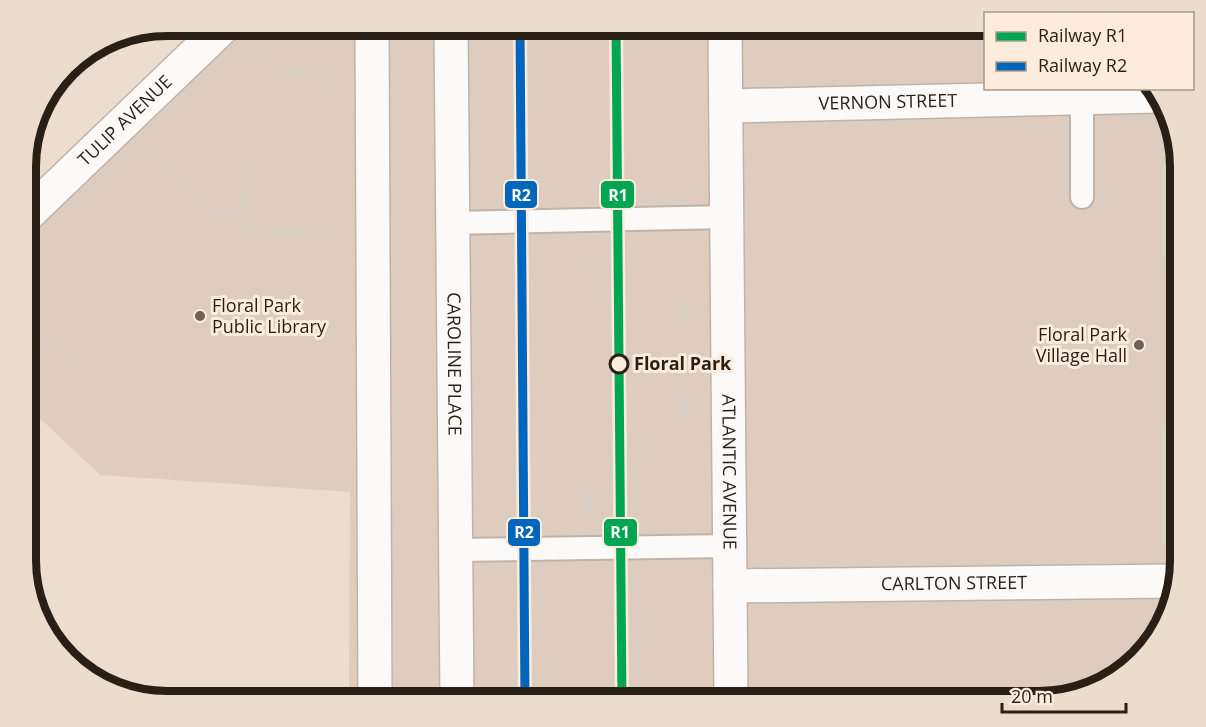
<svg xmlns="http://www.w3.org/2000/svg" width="1206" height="727" font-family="'Open Sans',sans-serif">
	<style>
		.commercial { fill: #decdbf }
		.green { fill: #d0d8c3 }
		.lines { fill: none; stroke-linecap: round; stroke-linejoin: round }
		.service-casing { stroke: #bfb3a8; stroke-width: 26 }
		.minor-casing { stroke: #bfb3a8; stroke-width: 36 }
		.secondary-casing { stroke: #bfb3a8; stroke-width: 36 }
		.path { stroke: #d3cfcb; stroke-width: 4; stroke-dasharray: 3 3; stroke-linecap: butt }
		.service { stroke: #fcfaf8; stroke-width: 22 }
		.minor { stroke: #fcfaf8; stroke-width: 33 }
		.secondary { stroke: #fcfaf8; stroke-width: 33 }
		.rail-1-casing { stroke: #fdecdc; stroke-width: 14 }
		.rail-2-casing { stroke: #fdecdc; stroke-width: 14 }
		.rail-1 { stroke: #00a651; stroke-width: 9 }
		.rail-2 { stroke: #0065bd; stroke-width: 9 }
		.poi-dot { fill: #6d6256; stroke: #fdecdc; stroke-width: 2 }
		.stop-dot { fill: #fdecdc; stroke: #291f15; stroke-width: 3 }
		.labels { text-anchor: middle; stroke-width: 6; stroke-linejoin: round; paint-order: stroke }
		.street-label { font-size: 18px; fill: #291f15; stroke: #fdecdc }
		.poi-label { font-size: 18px; fill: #291f15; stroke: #fdecdc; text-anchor: start }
		.stop-label { font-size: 18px; font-weight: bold; fill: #291f15; stroke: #fdecdc; text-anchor: start }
		.rim { fill: none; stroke: #291f15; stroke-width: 8 }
		.line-badge { stroke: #fdecdc; stroke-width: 2 }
		.badge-label { font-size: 16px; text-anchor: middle; font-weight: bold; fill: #fff }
	</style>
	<rect width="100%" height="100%" fill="#ecddcf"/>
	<path class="commercial" d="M 230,26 L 985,26 L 986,88 L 1157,89 L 1180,157 L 1180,569 L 1161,631 L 1110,682 L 1048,701 L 349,701 L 350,492 L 100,475 L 27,406 L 27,224 Z"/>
	<g class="green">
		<path d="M 1163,150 L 1178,150 L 1180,157 L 1180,256 L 1163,256 Z"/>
		<rect x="1162" y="430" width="18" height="114"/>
	</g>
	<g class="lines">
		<g class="service-casing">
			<g id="service">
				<path d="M 1082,197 L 1082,98"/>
				<path d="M 452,223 L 726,217"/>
				<path d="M 456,550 L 730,546"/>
			</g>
		</g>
		<g class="minor-casing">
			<g id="minor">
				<path d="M 372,26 L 375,701"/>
				<path id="s1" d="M 451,26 L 457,701"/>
				<path id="s2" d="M 725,26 L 731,701"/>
				<path id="s3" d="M 726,106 L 1159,96"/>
				<path id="s4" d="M 730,586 L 1177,581"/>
			</g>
		</g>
		<g class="secondary-casing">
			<g id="secondary">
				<path id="s5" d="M 27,215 L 224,26"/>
			</g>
		</g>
		<g class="path">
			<path d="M 251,54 L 279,72 L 307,73 L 330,82"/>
			<path d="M 331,68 L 331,103"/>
			<path d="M 150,149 C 171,174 193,200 222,215 C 257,233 298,233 336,234"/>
			<path d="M 234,219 L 257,166"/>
			<path d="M 591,252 L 595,299"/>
			<path d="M 1157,262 L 1180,262"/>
			<path d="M 685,301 L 686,318 L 689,318"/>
			<path d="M 27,325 L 80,364"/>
			<path d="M 686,418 L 685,396 L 692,395"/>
			<path d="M 1157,428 L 1180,428"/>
			<path d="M 590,485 L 591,515"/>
			<path d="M 1173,542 L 1180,532"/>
		</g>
		<use href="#service" class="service"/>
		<use href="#minor" class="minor"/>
		<use href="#secondary" class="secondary"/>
		<g class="rail-1-casing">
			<path id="rail-1" d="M 616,26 L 622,701"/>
		</g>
		<g class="rail-2-casing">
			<path id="rail-2" d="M 520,26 L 525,701"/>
		</g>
		<use href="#rail-1" class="rail-1"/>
		<use href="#rail-2" class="rail-2"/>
	</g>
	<g class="poi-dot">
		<circle cx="200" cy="316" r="6"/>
		<circle cx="1139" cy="345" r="6"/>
	</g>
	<circle class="stop-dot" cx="619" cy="364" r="9"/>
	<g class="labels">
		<g class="street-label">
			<text dy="6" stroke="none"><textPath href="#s3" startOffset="162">VERNON STREET</textPath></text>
			<text dy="6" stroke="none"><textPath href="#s5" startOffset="136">TULIP AVENUE</textPath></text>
			<text dy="6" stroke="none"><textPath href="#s1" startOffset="338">CAROLINE PLACE</textPath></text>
			<text dy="6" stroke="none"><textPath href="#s2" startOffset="446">ATLANTIC AVENUE</textPath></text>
			<text dy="6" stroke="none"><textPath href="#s4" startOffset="224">CARLTON STREET</textPath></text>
		</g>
		<g class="poi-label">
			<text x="212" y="312">Floral Park<tspan x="212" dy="21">Public Library</tspan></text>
			<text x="1127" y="341" text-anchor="end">Floral Park<tspan x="1127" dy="21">Village Hall</tspan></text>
		</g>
		<g class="stop-label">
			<text x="634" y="370">Floral Park</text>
		</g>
	</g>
	<path d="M0 0H1206V727H0ZM167 36H1039A131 131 0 0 1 1170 167V560A131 131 0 0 1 1039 691H167A131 131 0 0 1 36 560V167A131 131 0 0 1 167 36Z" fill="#ecdccc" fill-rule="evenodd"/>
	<path class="rim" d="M167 36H1039A131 131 0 0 1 1170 167V560A131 131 0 0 1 1039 691H167A131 131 0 0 1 36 560V167A131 131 0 0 1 167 36Z"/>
	<g class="line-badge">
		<rect x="504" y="180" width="34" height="29" rx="6" fill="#0065bd"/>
		<rect x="600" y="180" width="35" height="29" rx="6" fill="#00a651"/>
		<rect x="603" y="518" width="35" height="29" rx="6" fill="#00a651"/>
		<rect x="507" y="518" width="34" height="29" rx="6" fill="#0065bd"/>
	</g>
	<g class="badge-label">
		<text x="521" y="201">R2</text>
		<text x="618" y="201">R1</text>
		<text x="620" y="538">R1</text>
		<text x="524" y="538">R2</text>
	</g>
	<rect x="984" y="12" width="210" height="78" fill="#fdecdc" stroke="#a89a8c" stroke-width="1.5"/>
	<rect x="996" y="32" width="30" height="9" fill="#00a651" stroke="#a89a8c" stroke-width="1.5"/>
	<text x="1038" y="42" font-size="18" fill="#291f15">Railway R1</text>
	<rect x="996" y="62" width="30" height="9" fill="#0065bd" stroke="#a89a8c" stroke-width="1.5"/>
	<text x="1038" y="72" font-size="18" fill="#291f15">Railway R2</text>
	<path d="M1002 703v9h124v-9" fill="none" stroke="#291f15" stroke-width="3"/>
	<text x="1011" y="703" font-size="18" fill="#291f15" stroke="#fdecdc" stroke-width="4.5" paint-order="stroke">20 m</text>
</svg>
